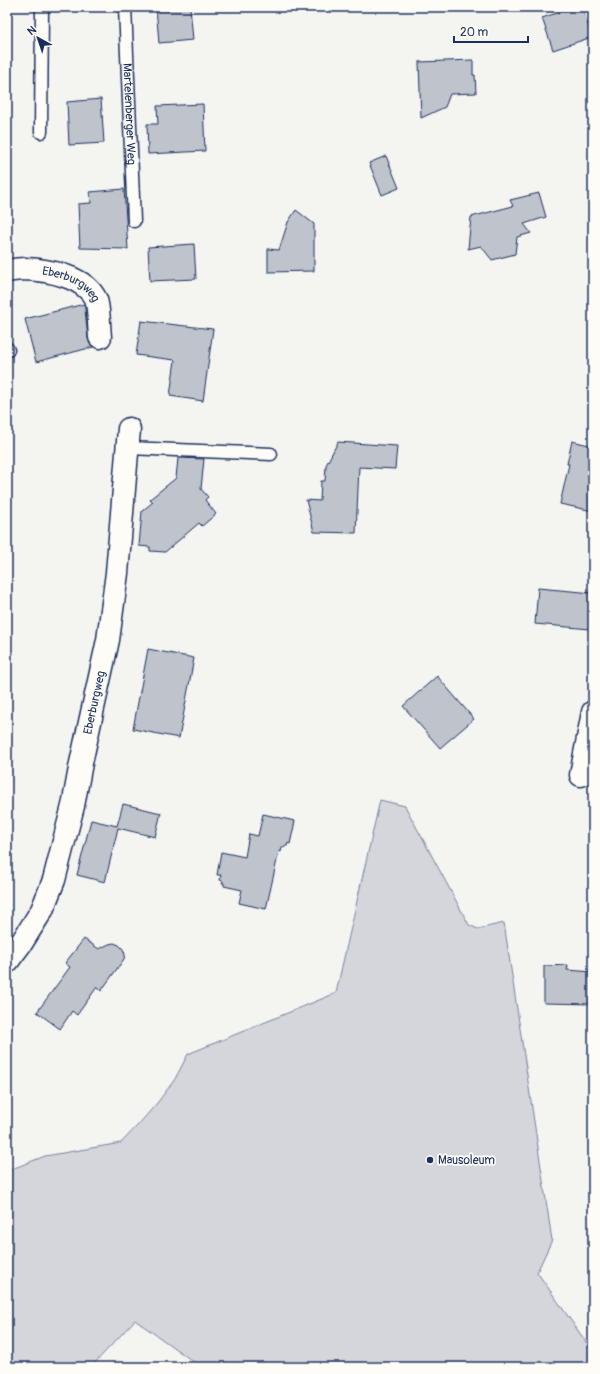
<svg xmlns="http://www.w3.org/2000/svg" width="600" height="1374" font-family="Pangolin,sans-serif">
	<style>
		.green { fill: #d4d6db; stroke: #78829c }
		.building { fill: #bfc3cc; stroke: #1b2f5e }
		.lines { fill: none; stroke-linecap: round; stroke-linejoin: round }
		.lane-casing { stroke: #1b2f5e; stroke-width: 15 }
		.street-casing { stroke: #1b2f5e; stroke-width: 25 }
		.lane { stroke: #fdfcf7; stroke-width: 12 }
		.street { stroke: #fdfcf7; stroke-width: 22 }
		.poi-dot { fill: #1b2f5e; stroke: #fdfcf7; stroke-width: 1.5 }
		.labels { text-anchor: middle; stroke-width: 3.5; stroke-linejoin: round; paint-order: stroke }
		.street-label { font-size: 12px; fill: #1b2f5e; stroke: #fdfcf7 }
		.poi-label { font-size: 12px; fill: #1b2f5e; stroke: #fdfcf7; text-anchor: start }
	</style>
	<rect width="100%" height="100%" fill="#f4f4f1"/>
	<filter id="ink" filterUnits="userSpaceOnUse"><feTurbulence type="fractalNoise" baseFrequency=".025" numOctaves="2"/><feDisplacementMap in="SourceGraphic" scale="8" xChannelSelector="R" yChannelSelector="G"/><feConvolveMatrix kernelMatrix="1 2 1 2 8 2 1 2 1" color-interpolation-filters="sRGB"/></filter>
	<g filter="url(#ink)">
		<path class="green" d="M 380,800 L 405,806 L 469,925 L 478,929 L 504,923 L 552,1240 L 537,1272 L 593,1352 L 593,1367 L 201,1367 L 135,1320 L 91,1367 L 7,1367 L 7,1171 L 45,1156 L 121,1143 L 138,1125 L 158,1102 L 175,1079 L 188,1054 L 336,993 Z"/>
		<g class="building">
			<path d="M 156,7 L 190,7 L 193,40 L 159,43 Z"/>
			<path d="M 575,7 L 582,7 L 592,37 L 553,50 L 542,18 Z"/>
			<path d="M 473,60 L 473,75 L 475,75 L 476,93 L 450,94 L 445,107 L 421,118 L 419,62 Z"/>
			<path d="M 101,99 L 104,143 L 69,145 L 67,102 Z"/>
			<path d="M 203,104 L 205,151 L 148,154 L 147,124 L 158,124 L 157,106 Z"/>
			<path d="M 386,156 L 399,188 L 382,195 L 369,163 Z"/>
			<path d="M 124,189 L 128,249 L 80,248 L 78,204 L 91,203 L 90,192 Z"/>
			<path d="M 539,193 L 546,217 L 524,224 L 531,233 L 517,237 L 515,254 L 492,260 L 481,246 L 468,249 L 471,217 L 513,206 L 510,200 Z"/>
			<path d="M 296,210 L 314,224 L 314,271 L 268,272 L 268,249 L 279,250 L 288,222 Z"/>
			<path d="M 194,244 L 196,279 L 150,281 L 148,247 Z"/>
			<path d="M 84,304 L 85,309 L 88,338 L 90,344 L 93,347 L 36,362 L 25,319 Z"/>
			<path d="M 141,321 L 213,329 L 203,401 L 170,396 L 175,360 L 136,355 Z"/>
			<path d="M 572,441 L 593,446 L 593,511 L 560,504 L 569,464 L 567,464 Z"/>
			<path d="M 338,442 L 397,446 L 395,469 L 359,467 L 356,533 L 314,532 L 306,500 L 320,501 L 321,481 L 325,481 L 326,465 Z"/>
			<path d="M 178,458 L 204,459 L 201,489 L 208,497 L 205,500 L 216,514 L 202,526 L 199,523 L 165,552 L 150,551 L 150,547 L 139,546 L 142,511 L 153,502 L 150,499 L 176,478 Z"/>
			<path d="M 538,588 L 593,593 L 590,629 L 535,624 Z"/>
			<path d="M 148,649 L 194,658 L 179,738 L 133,729 Z"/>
			<path d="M 437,676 L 474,719 L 440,748 L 403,706 Z"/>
			<path d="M 123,804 L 161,813 L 155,837 L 118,828 L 105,882 L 77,875 L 91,820 L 117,826 Z"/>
			<path d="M 263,814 L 295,821 L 290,844 L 288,843 L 287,846 L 282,847 L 281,852 L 279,851 L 266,909 L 239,903 L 242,890 L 224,886 L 224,883 L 222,883 L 223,881 L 220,880 L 221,875 L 217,875 L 221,852 L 245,857 L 249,834 L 258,836 Z"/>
			<path d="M 84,939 L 99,949 L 109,944 L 114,943 L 119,945 L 123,949 L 125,954 L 124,959 L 101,991 L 97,987 L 77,1015 L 72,1011 L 60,1029 L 37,1012 L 70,967 L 65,963 Z"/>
			<path d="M 568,965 L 567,970 L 593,972 L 593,1004 L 544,1003 L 544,966 Z"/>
		</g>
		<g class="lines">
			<g class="lane-casing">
				<g id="lane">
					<path id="s1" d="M 125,7 L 134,221"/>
					<path d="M 41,132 L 42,7"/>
					<path d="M 7,348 L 8,350"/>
					<path d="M 128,448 L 271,454"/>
				</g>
			</g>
			<g class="street-casing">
				<g id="street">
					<path id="s2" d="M 7,271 C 13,270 19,269 25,269 C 48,270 85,276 96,300 C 99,307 99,328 100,337"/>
					<path d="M 581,775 L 593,712"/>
					<path id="s3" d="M 7,962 L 22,942 L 42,910 L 54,880 L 73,806 L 81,763 L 108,640 L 117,573 L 129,429"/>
				</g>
			</g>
			<use href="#lane" class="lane"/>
			<use href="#street" class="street"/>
		</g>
	</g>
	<circle class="poi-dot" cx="430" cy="1160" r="4"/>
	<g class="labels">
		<g class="street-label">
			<text dy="4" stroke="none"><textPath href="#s1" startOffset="107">Martelenberger Weg</textPath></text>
			<text dy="4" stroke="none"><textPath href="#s2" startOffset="68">Eberburgweg</textPath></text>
			<text dy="4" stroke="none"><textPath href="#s3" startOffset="277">Eberburgweg</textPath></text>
		</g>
		<g class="poi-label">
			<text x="438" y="1164">Mausoleum</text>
		</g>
	</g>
	<rect width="600" height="1374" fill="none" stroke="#fdfcf7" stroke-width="24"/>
	<rect x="12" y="12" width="576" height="1350" fill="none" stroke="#1b2f5e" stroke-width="1.5" filter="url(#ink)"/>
	<g transform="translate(38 38) rotate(320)" stroke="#fdfcf7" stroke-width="3" paint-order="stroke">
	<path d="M0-3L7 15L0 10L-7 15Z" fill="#1b2f5e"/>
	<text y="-6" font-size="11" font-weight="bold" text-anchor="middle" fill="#1b2f5e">N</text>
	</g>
	<path d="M454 36v6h74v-6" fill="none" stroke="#1b2f5e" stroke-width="2"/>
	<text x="460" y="36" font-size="12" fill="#1b2f5e" stroke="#fdfcf7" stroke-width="3" paint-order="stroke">20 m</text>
</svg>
